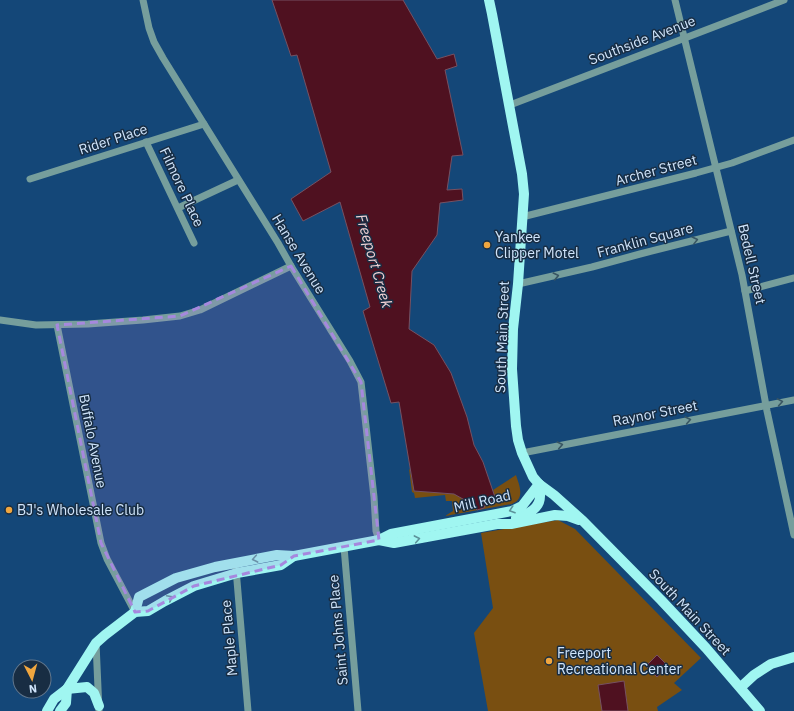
<svg xmlns="http://www.w3.org/2000/svg" width="794" height="711" font-family="'IBM Plex Sans',sans-serif">
	<style>
		.green { fill: #794f11 }
		.water { fill: #4f1120; stroke: #765162 }
		.lines { fill: none; stroke-linecap: round; stroke-linejoin: round }
		.minor { stroke: #769e9c; stroke-width: 7 }
		.major { stroke: #a0f6f1; stroke-width: 10 }
		.oneway { stroke: #395562 }
		.oneway2 { stroke: #5c929a }
		.marked { fill: #a688de; fill-opacity: 0.2; stroke: #a688de; stroke-width: 3; stroke-dasharray: 8 5; stroke-linejoin: round }
		.poi-dot { fill: #f0a63f; stroke: #182d43; stroke-width: 1.5 }
		.labels { text-anchor: middle; stroke-width: 3; stroke-linejoin: round; paint-order: stroke }
		.street-label { font-size: 14px; fill: #d0e5fc; stroke: #182d43 }
		.poi-label { font-size: 14px; fill: #d0e5fc; stroke: #182d43; text-anchor: start }
		.water-label { font-size: 15px; font-style: italic; fill: #f1d1d4; stroke: #182d43 }
	</style>
	<rect width="100%" height="100%" fill="#144778"/>
	<g class="green">
		<path d="M 409,469 L 410,470 L 414,491 L 454,494 L 470,503 L 477,510 L 486,503 L 496,500 L 493,490 L 516,475 C 518,482 524,494 517,501 C 516,502 513,503 512,504 L 445,516 L 453,511 L 452,501 L 446,501 L 445,495 L 415,498 L 414,493 L 412,492 Z"/>
		<path d="M 558,520 L 575,529 L 701,658 L 674,683 L 682,690 L 657,707 L 658,711 L 488,711 L 474,633 L 493,608 L 481,533 Z"/>
	</g>
	<g class="water">
		<path d="M 272,0 L 403,0 L 437,59 L 454,54 L 457,66 L 445,70 L 463,155 L 452,156 L 447,190 L 462,189 L 463,200 L 440,203 L 437,235 L 412,271 L 409,329 L 434,345 L 451,373 L 467,417 L 474,445 L 483,462 L 496,500 L 486,503 L 484,508 L 477,510 L 470,503 L 454,494 L 414,491 L 399,402 L 391,403 L 363,311 L 370,307 L 340,202 L 303,221 L 291,199 L 331,172 L 297,55 L 291,56 Z"/>
		<path d="M 657,655 L 668,666 L 657,677 L 646,666 Z"/>
		<path d="M 624,681 L 628,711 L 602,711 L 598,685 Z"/>
	</g>
	<g class="lines">
		<g class="minor">
			<path d="M 143,0 L 149,28 L 154,42 L 163,58 L 278,243 L 291,266 L 350,361 L 361,382 L 374,497 L 376,531 L 379,540"/>
			<path d="M 675,0 L 742,275 L 767,411 L 794,535"/>
			<path d="M 510,105 L 784,0"/>
			<path d="M 146,142 L 194,243"/>
			<path d="M 30,179 L 204,124"/>
			<path d="M 178,208 L 238,180"/>
			<path d="M 522,217 L 696,173 L 732,163 L 794,140"/>
			<path d="M 518,284 L 592,267 L 640,254 L 731,231"/>
			<path d="M 745,291 L 794,278"/>
			<path d="M 0,320 L 36,325 L 88,324 L 143,320 L 180,316 L 200,310 L 291,266"/>
			<path d="M 57,325 L 101,543 L 107,559 L 135,612"/>
			<path d="M 522,453 L 794,400"/>
			<path d="M 344,547 L 358,711"/>
			<path d="M 236,569 L 248,711"/>
			<path d="M 96,643 L 99,711"/>
		</g>
		<g class="major">
			<path d="M 489,0 L 492,14 L 522,174 L 524,194 L 518,284 L 513,329 L 512,369 L 516,426 L 518,440 L 522,453 L 533,477 L 539,484 L 554,495 L 583,521 L 661,600 L 706,648 L 760,711"/>
			<path d="M 516,518 C 526,514 540,510 540,496 C 541,492 540,488 539,484"/>
			<path d="M 379,540 L 394,543 L 497,524 L 511,524 L 555,515 L 568,516 L 579,520"/>
			<path d="M 135,612 L 139,597 L 176,578 L 215,567 L 277,555 L 294,556 L 379,540 L 391,534 L 512,511 L 522,506 L 539,484"/>
			<path d="M 741,687 L 754,675 L 771,664 L 794,657"/>
			<path d="M 67,689 L 87,687 L 94,693 L 99,706"/>
			<path d="M 47,711 L 54,699 L 67,689 L 96,643 L 105,635 L 135,612 L 148,611 L 165,601 L 194,586 L 237,573 L 281,565 L 294,556"/>
			<path d="M 60,711 L 66,703 L 67,689"/>
		</g>
	</g>
	<defs><path id="oneway-chevron" d="M-2-3.5L2.5 0L-2 3.5" fill="none" stroke-width="1.6" stroke-linecap="round" stroke-linejoin="round"/></defs>
	<g class="oneway">
		<use href="#oneway-chevron" transform="translate(695 240) rotate(-14)"/>
		<use href="#oneway-chevron" transform="translate(556 276) rotate(-13)"/>
		<use href="#oneway-chevron" transform="translate(780 402) rotate(-10)"/>
		<use href="#oneway-chevron" transform="translate(688 420) rotate(-11)"/>
		<use href="#oneway-chevron" transform="translate(560 445) rotate(-12)"/>
	</g>
	<g class="oneway2">
		<use href="#oneway-chevron" transform="translate(512 510) rotate(161)"/>
		<use href="#oneway-chevron" transform="translate(417 539) rotate(-11)"/>
		<use href="#oneway-chevron" transform="translate(255 559) rotate(169)"/>
		<use href="#oneway-chevron" transform="translate(170 598) rotate(-27)"/>
	</g>
	<path class="marked" d="M 291,266 L 361,382 L 379,540 L 294,556 L 281,565 L 194,586 L 148,611 L 135,612 L 101,543 L 57,325 L 180,316 Z"/>
	<g class="poi-dot">
		<circle cx="487" cy="245" r="4"/>
		<circle cx="9" cy="510" r="4"/>
		<circle cx="549" cy="661" r="4"/>
	</g>
	<g class="labels">
		<g class="street-label">
			<text transform="translate(642 40) rotate(-21)" y="5">Southside Avenue</text>
			<text transform="translate(113 139) rotate(-18)" y="5">Rider Place</text>
			<text transform="translate(656 170) rotate(-15)" y="5">Archer Street</text>
			<text transform="translate(182 187) rotate(65)" y="5">Filmore Place</text>
			<text transform="translate(645 240) rotate(-15)" y="5">Franklin Square</text>
			<text transform="translate(299 254) rotate(59)" y="5">Hanse Avenue</text>
			<text transform="translate(752 264) rotate(77)" y="5">Bedell Street</text>
			<text transform="translate(502 337) rotate(-88)" y="5">South Main Street</text>
			<text transform="translate(655 413) rotate(-11)" y="5">Raynor Street</text>
			<text transform="translate(93 441) rotate(79)" y="5">Buffalo Avenue</text>
			<text transform="translate(482 501) rotate(-13)" y="5">Mill Road</text>
			<text transform="translate(690 612) rotate(47)" y="5">South Main Street</text>
			<text transform="translate(338 630) rotate(-95)" y="5">Saint Johns Place</text>
			<text transform="translate(229 638) rotate(-95)" y="5">Maple Place</text>
		</g>
		<g class="poi-label">
			<text x="495" y="242">Yankee<tspan x="495" dy="16">Clipper Motel</tspan></text>
			<text x="17" y="515">BJ's Wholesale Club</text>
			<text x="557" y="658">Freeport<tspan x="557" dy="16">Recreational Center</tspan></text>
		</g>
		<g class="water-label">
			<text transform="translate(374 261) rotate(74)" y="5">Freeport Creek</text>
		</g>
	</g>
	<g transform="translate(32 679) rotate(174)"><circle r="19" fill="#182d43" stroke="#62778d"/>
	<path d="M0-3L7 15L0 10L-7 15Z" fill="#f0a63f"/>
	<text y="-6" font-size="11" font-weight="bold" text-anchor="middle" fill="#d0e5fc">N</text>
	</g>
</svg>
